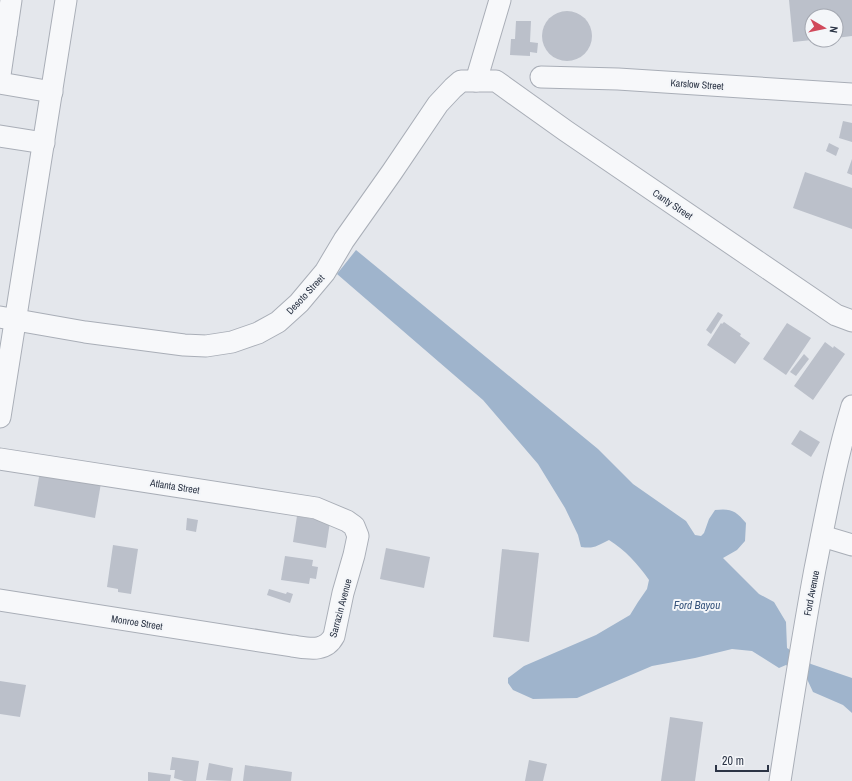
<svg xmlns="http://www.w3.org/2000/svg" width="852" height="781" font-family="'Archivo Narrow',sans-serif">
	<style>
		.water { fill: #9fb4cc }
		.building { fill: #bbc0ca }
		.lines { fill: none; stroke-linecap: round; stroke-linejoin: round }
		.minor-casing { stroke: #a9aeb7; stroke-width: 23 }
		.minor { stroke: #f7f8fa; stroke-width: 21 }
		.labels { text-anchor: middle; stroke-width: 4; stroke-linejoin: round; paint-order: stroke }
		.street-label { font-size: 10px; fill: #2b3445; stroke: #f4f6f9 }
		.water-label { font-size: 11px; font-style: italic; fill: #34527a; stroke: #f4f6f9 }
	</style>
	<rect width="100%" height="100%" fill="#e4e7ec"/>
	<path class="water" d="M 356,250 L 598,449 L 633,484 L 686,521 L 695,535 L 701,536 L 704,533 L 709,519 L 715,510 C 731,508 736,511 746,523 L 745,541 L 737,550 L 723,558 L 759,594 L 774,602 L 786,622 L 787,648 L 811,664 L 852,678 L 852,713 L 843,705 L 813,692 L 807,679 L 786,665 L 779,668 L 752,651 L 732,649 L 695,658 L 652,666 L 577,698 L 533,699 L 513,690 L 508,683 L 508,678 L 524,666 L 596,635 L 630,615 L 638,602 L 647,589 L 649,580 C 638,564 625,550 609,540 C 596,546 595,549 581,547 L 578,535 L 565,508 L 538,464 L 483,400 L 337,274 Z"/>
	<g class="building">
		<path d="M 789,0 L 852,0 L 852,36 L 836,38 L 836,16 L 812,16 L 812,40 L 793,42 Z"/>
		<circle cx="567" cy="36" r="25"/>
		<path d="M 516,21 L 531,21 L 530,42 L 538,43 L 537,53 L 530,52 L 530,56 L 510,55 L 511,39 L 515,39 Z"/>
		<path d="M 843,121 L 852,123 L 852,142 L 839,138 Z"/>
		<path d="M 829,143 L 839,148 L 836,156 L 826,151 Z"/>
		<path d="M 852,159 L 852,175 L 847,173 Z"/>
		<path d="M 805,172 L 852,188 L 852,229 L 793,208 Z"/>
		<path d="M 718,312 L 723,315 L 711,334 L 706,330 Z"/>
		<path d="M 724,322 L 741,334 L 740,336 L 750,343 L 735,364 L 707,345 L 721,323 L 722,324 Z"/>
		<path d="M 787,323 L 811,338 L 786,375 L 763,359 Z"/>
		<path d="M 825,342 L 833,348 L 834,346 L 845,354 L 813,400 L 794,386 Z"/>
		<path d="M 804,354 L 809,359 L 796,376 L 790,372 Z"/>
		<path d="M 800,430 L 820,442 L 811,457 L 791,444 Z"/>
		<path d="M 40,471 L 101,483 L 95,518 L 34,506 Z"/>
		<path d="M 297,516 L 330,522 L 326,548 L 293,542 Z"/>
		<path d="M 187,518 L 198,520 L 196,532 L 186,530 Z"/>
		<path d="M 113,545 L 138,549 L 131,594 L 118,592 L 118,589 L 107,587 Z"/>
		<path d="M 386,548 L 430,557 L 424,588 L 380,579 Z"/>
		<path d="M 502,549 L 539,553 L 529,642 L 493,637 Z"/>
		<path d="M 285,556 L 313,560 L 312,566 L 318,567 L 316,579 L 310,578 L 309,584 L 281,580 Z"/>
		<path d="M 269,589 L 286,594 L 287,592 L 293,594 L 290,603 L 267,595 Z"/>
		<path d="M 0,681 L 26,685 L 20,717 L 0,714 Z"/>
		<path d="M 670,717 L 703,722 L 695,781 L 661,781 Z"/>
		<path d="M 172,757 L 199,761 L 196,781 L 184,781 L 174,778 L 175,770 L 170,770 Z"/>
		<path d="M 529,760 L 547,764 L 543,781 L 525,781 Z"/>
		<path d="M 209,763 L 233,768 L 231,781 L 206,780 Z"/>
		<path d="M 245,765 L 292,772 L 291,781 L 243,781 Z"/>
		<path d="M 148,772 L 171,775 L 170,781 L 148,781 Z"/>
	</g>
	<g class="lines">
		<g class="minor-casing">
			<g id="minor">
				<path d="M 0,33 L 6,34 L 0,75"/>
				<path d="M 6,34 L 11,0"/>
				<path d="M 541,77 L 618,79 L 852,94"/>
				<path d="M 476,81 L 500,0"/>
				<path d="M 0,83 L 52,92"/>
				<path d="M 0,136 L 44,143"/>
				<path d="M 0,317 L 85,332 L 184,345 L 206,346 L 232,342 L 258,333 L 278,322 L 299,303 L 325,272 L 344,240 L 392,172 L 438,104 L 453,88 L 461,81 L 496,81 L 566,131 L 836,315 L 852,321"/>
				<path d="M 0,417 L 66,0"/>
				<path d="M 0,459 L 316,508 L 347,521 L 354,526 L 358,536 L 354,555 L 343,593 L 334,636 C 325,653 308,648 292,646 L 0,600"/>
				<path d="M 822,536 L 852,545"/>
				<path d="M 780,781 C 791,710 802,639 815,569 C 826,514 836,459 852,406"/>
			</g>
		</g>
		<use href="#minor" class="minor"/>
	</g>
	<g class="labels">
		<g class="street-label">
			<text transform="translate(697 84) rotate(4)" y="4">Karslow Street</text>
			<text transform="translate(673 204) rotate(34)" y="4">Canty Street</text>
			<text transform="translate(305 294) rotate(-47)" y="4">Desoto Street</text>
			<text transform="translate(175 486) rotate(9)" y="4">Atlanta Street</text>
			<text transform="translate(811 593) rotate(-79)" y="4">Ford Avenue</text>
			<text transform="translate(340 608) rotate(-75)" y="4">Sarrazin Avenue</text>
			<text transform="translate(137 622) rotate(9)" y="4">Monroe Street</text>
		</g>
		<g class="water-label">
			<text x="697" y="609">Ford Bayou</text>
		</g>
	</g>
	<g transform="translate(824 28) rotate(99)"><circle r="19" fill="#f4f6f9" stroke="#a4a8b1"/>
	<path d="M0-3L7 15L0 10L-7 15Z" fill="#d1495b"/>
	<text y="-6" font-size="11" font-weight="bold" text-anchor="middle" fill="#2b3445">N</text>
	</g>
	<path d="M716 765v6h52v-6" fill="none" stroke="#2b3445" stroke-width="2"/>
	<text x="722" y="765" font-size="12" fill="#2b3445" stroke="#f4f6f9" stroke-width="3" paint-order="stroke">20 m</text>
</svg>
